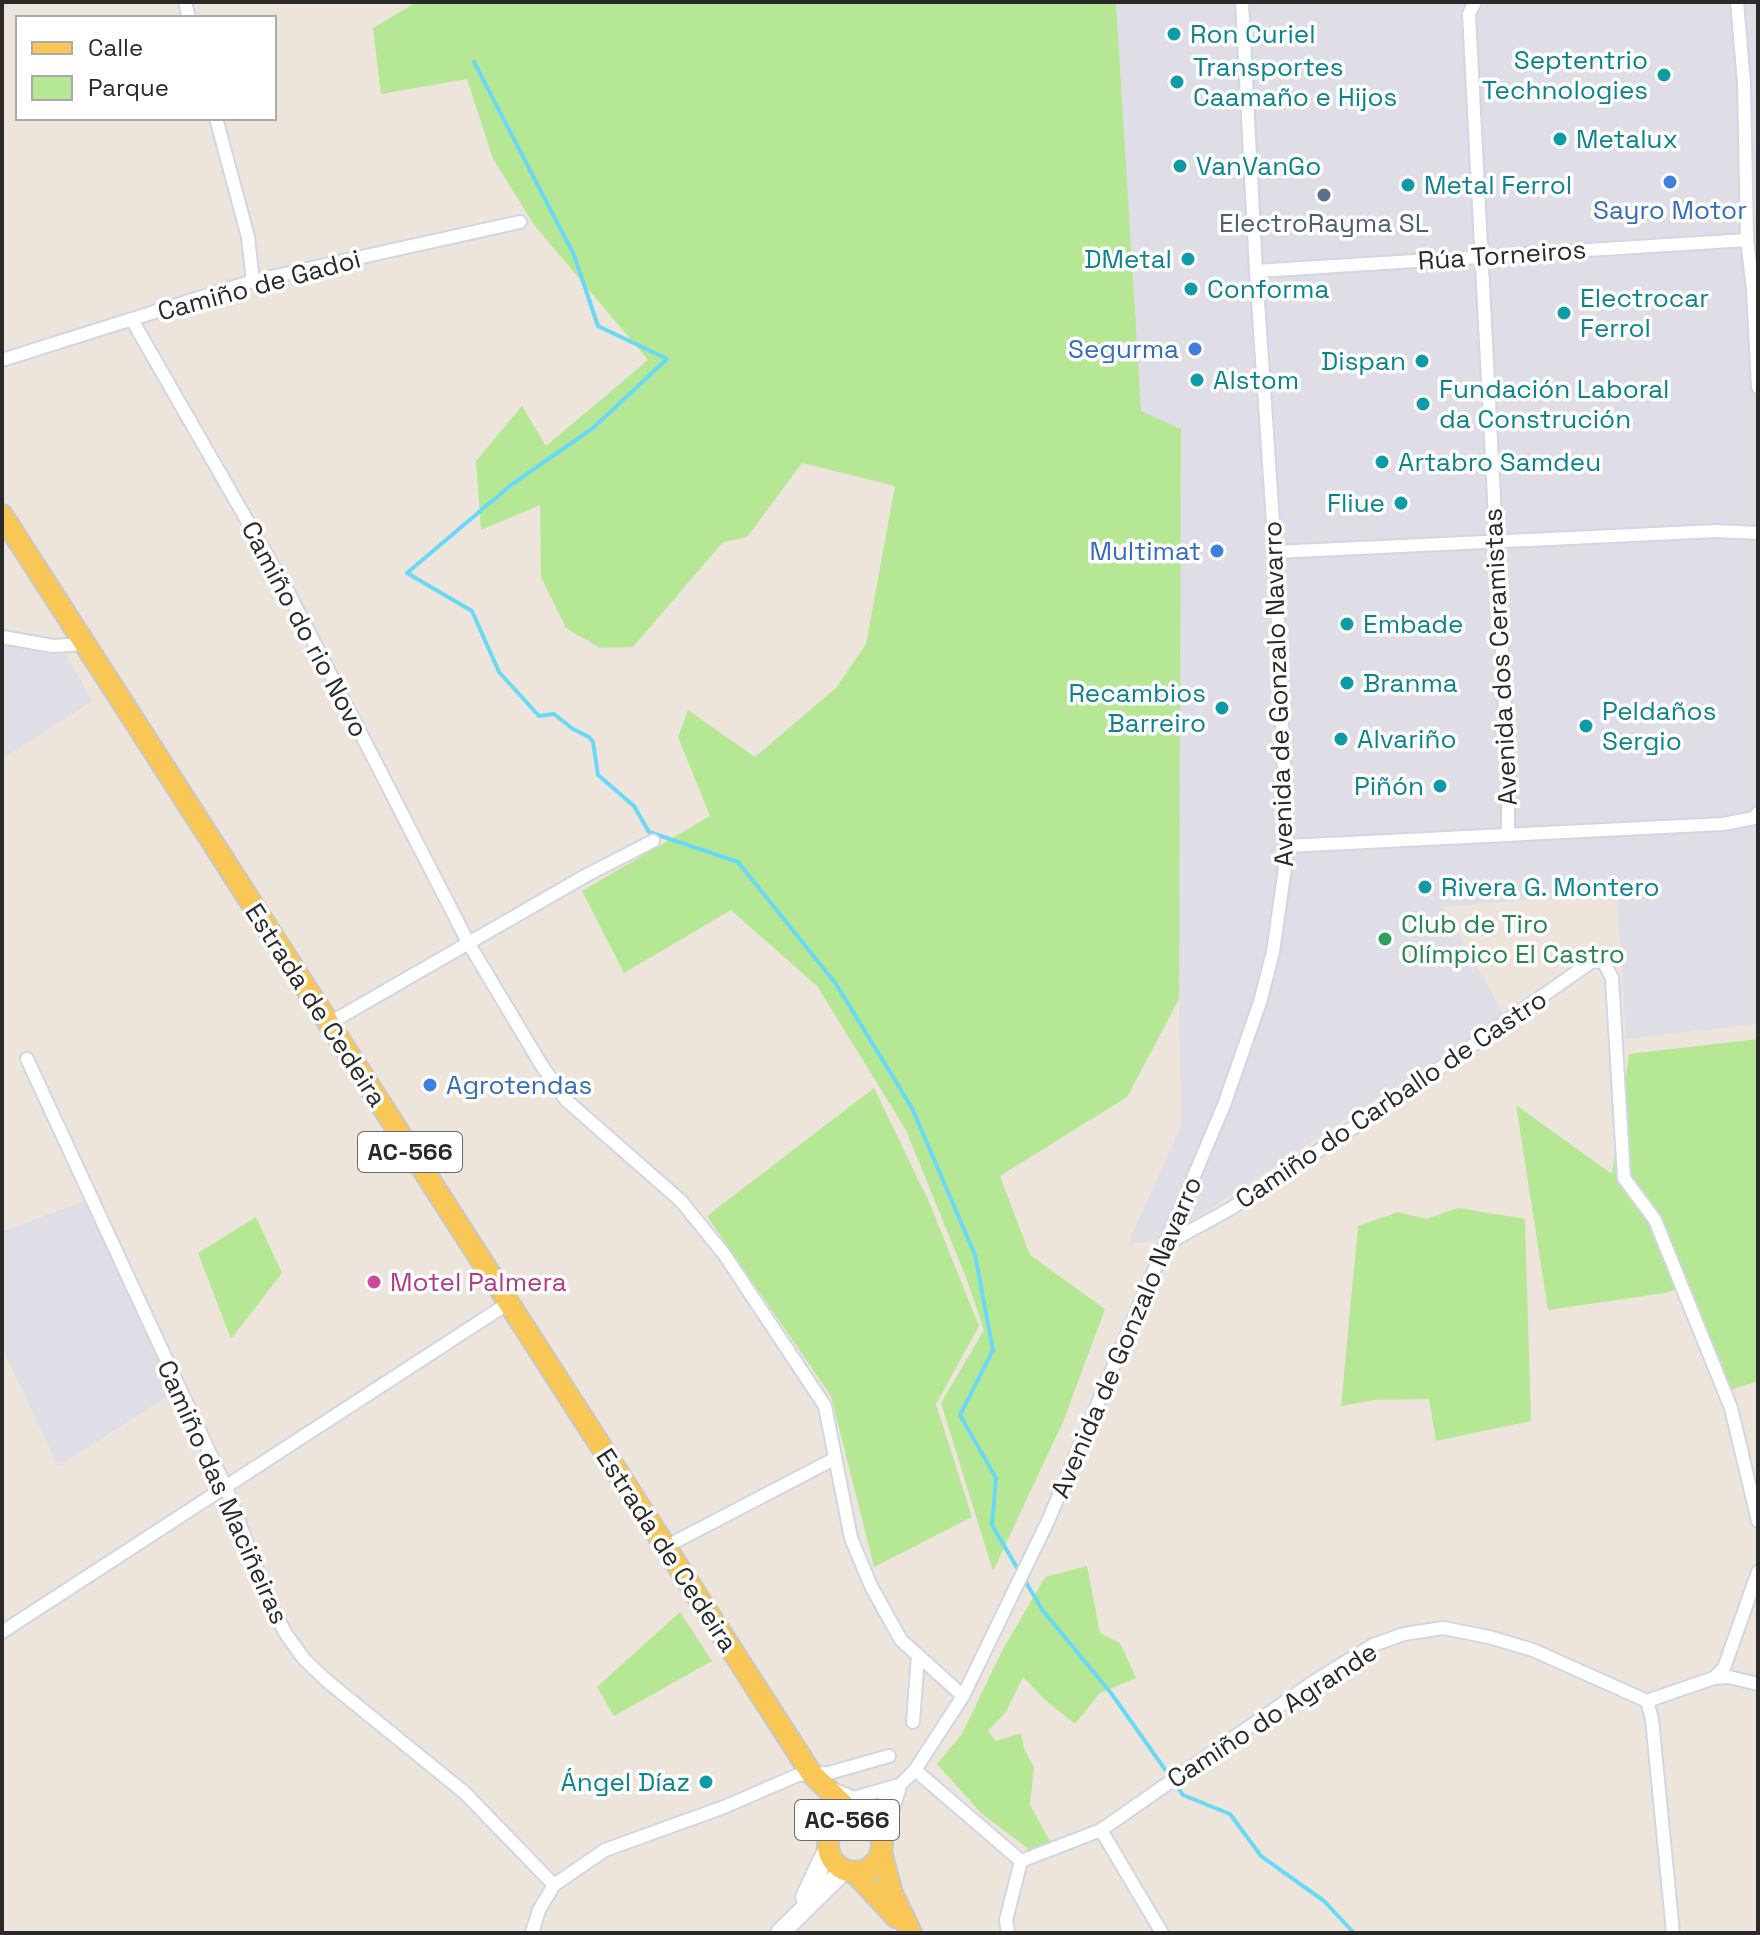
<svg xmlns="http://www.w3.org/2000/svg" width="1760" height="1935" font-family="'Space Grotesk',sans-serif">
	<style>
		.industrial { fill: #dfdde5 }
		.green { fill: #b6e795 }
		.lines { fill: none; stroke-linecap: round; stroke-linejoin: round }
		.stream { stroke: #69d9f5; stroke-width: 4 }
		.street-casing { stroke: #d1d6e4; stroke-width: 16 }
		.secondary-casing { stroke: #d1d6e4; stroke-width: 22 }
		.primary-casing { stroke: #c8c8c8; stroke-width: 24 }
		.street { stroke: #fff; stroke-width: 12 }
		.secondary { stroke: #fff; stroke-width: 18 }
		.primary { stroke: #f8c756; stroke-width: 20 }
		.culture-dot { fill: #0f9aa8; stroke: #fff; stroke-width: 3 }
		.shop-dot { fill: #3f7fe0; stroke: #fff; stroke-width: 3 }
		.service-dot { fill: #5c6f8a; stroke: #fff; stroke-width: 3 }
		.leisure-dot { fill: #2e9e5b; stroke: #fff; stroke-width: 3 }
		.hotel-dot { fill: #d1479c; stroke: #fff; stroke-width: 3 }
		.labels { text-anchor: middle; stroke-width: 7; stroke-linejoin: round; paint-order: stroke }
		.shield { fill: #fff; stroke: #6a6a6a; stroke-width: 2 }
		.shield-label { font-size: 24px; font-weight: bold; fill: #2a2a2a }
		.culture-label { font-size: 26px; fill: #0d838f; stroke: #fff; text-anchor: start }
		.shop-label { font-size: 26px; fill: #366cbe; stroke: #fff; text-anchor: end }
		.service-label { font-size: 26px; fill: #4e5e75; stroke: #fff }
		.street-label { font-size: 26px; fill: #2a2a2a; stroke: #fff }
		.leisure-label { font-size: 26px; fill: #27864d; stroke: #fff; text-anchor: start }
		.hotel-label { font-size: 26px; fill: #b23c85; stroke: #fff; text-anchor: start }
	</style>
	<rect width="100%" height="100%" fill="#ede5dc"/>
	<g class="industrial">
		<path d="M 1117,2 L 1758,2 L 1758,1024 L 1626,1039 L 1617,893 L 1444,907 L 1504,1015 L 1162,1240 L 1128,1244 L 1181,1126 L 1174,665 L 1129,403 Z"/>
		<path d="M 2,643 L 66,655 L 92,701 L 2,759 Z"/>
		<path d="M 84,1201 L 173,1393 L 58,1466 L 2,1347 L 2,1232 Z"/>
	</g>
	<g class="green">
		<path d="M 417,2 L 1116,2 L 1141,411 L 1181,429 L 1179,999 L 1127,1097 L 1000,1176 L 1030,1255 L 1105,1309 L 1063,1422 L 993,1571 L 941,1403 L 984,1330 L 967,1280 L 906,1130 L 817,986 L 731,910 L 624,973 L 582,891 L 710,816 L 678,737 L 688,710 L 755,757 L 836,688 L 866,644 L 895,486 L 802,463 L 747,537 L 723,542 L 633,647 L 600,648 L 566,628 L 541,577 L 540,505 L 481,530 L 476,461 L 522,406 L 546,446 L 648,360 L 535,226 L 493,159 L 467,79 L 381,94 L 373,28 Z"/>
		<path d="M 1758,1039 L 1758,1381 L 1730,1390 L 1689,1285 L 1665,1293 L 1548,1310 L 1516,1105 L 1612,1174 L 1629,1054 Z"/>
		<path d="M 874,1088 L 930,1204 L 979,1326 L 936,1404 L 972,1517 L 874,1567 L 831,1396 L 707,1216 Z"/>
		<path d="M 1458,1208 L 1525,1219 L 1531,1421 L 1436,1441 L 1429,1399 L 1374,1400 L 1341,1406 L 1358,1226 L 1398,1212 L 1426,1219 Z"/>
		<path d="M 256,1217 L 282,1273 L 231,1339 L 198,1253 Z"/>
		<path d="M 1087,1566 L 1100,1633 L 1120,1643 L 1136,1678 L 1100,1693 L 1075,1724 L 1045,1700 L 1023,1677 L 1006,1712 L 988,1731 L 996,1741 L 1021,1733 L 1024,1749 L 1034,1767 L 1030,1805 L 1051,1843 L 1031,1851 L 981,1813 L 937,1764 L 962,1734 L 1002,1651 L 1045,1577 Z"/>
		<path d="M 680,1612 L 712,1661 L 614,1716 L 597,1687 Z"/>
	</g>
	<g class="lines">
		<g class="stream">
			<path d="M 474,62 L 574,255 L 598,326 L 667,359 L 593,428 L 511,485 L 407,573 L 472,611 L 499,672 L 539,716 L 554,714 L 573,729 L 589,737 L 593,742 L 598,775 L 634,806 L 649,832 L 738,862 L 836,984 L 912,1108 L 975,1255 L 993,1350 L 960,1415 L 996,1478 L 992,1525 L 1019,1571"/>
			<path d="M 1024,1579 L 1043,1611 L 1111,1693 L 1183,1795 L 1230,1814 L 1261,1856 L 1324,1901 L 1354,1933"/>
		</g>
		<g class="street-casing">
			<g id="street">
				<path d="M 185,2 L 189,18"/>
				<path d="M 1475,2 L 1469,14 L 1508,769 L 1508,835"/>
				<path d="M 1737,2 L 1744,83 L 1747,240 L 1753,289 L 1758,387"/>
				<path d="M 216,118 L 248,237 L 253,281"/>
				<path d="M 1256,271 L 1747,240"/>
				<path d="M 132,320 L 287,590 L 469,944 L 542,1066 L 566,1100 L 681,1201 L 724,1254 L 825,1406 L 851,1538 L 871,1586 L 901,1640 L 963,1696"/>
				<path d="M 2,360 L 253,281 L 520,222"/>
				<path d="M 1275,552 L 1716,531 L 1758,533"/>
				<path d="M 2,637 L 53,646 L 84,644"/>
				<path d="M 1287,846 L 1723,824 L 1754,818 L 1758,813"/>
				<path d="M 328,1024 L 585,876 L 653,841"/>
				<path d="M 27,1059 L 226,1488 L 271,1606 L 286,1634 L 304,1659 L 327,1681 L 465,1793 L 554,1885"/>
				<path d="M 1166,1244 L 1230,1209 L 1377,1112 L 1591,962 L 1603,961 L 1612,978 L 1624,1178 L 1655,1220 L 1731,1408 L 1758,1521"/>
				<path d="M 665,1547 L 834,1459"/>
				<path d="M 2,1632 L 507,1304"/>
				<path d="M 1714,1678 L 1724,1668 L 1758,1572"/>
				<path d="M 1647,1701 L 1652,1719 L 1673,1933"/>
				<path d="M 913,1722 L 918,1656"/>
				<path d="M 915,1770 L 1021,1861 L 1101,1830 L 1315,1681 L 1373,1645 L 1404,1634 L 1443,1628 L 1489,1637 L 1533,1650 L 1647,1701 L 1714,1678 L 1729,1677 L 1758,1684"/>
				<path d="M 833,1789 L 854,1798 L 899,1785"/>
				<path d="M 865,1820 L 915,1770 L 963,1696 L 1048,1521 L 1224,1105 L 1260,1002 L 1273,952 L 1284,875 L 1287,846 L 1275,552 L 1256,271 L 1242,2"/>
				<path d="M 1101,1830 L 1162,1933"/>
				<path d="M 882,1843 L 899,1790"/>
				<path d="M 532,1933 L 539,1910 L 554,1885 L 605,1850 L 724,1807 L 798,1775 L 829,1773 L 889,1756"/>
				<path d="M 1008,1933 L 1006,1920 L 1021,1861"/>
			</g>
		</g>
		<g class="secondary-casing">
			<g id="secondary">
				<path d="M 805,1897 L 828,1849"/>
				<path d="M 780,1933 L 844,1870"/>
			</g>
		</g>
		<g class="primary-casing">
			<g id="primary">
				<path d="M 2,515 L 811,1773 L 857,1818"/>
				<circle cx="855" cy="1845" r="27"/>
				<path d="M 881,1852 L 892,1893 L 911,1933"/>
				<path d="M 854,1872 L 896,1917"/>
			</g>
		</g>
		<use href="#street" class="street"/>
		<use href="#secondary" class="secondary"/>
		<use href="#primary" class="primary"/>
	</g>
	<g class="culture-dot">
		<circle cx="1174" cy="34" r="8"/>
		<circle cx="1664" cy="75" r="8"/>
		<circle cx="1177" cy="82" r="8"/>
		<circle cx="1560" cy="139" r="8"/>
		<circle cx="1180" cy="166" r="8"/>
		<circle cx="1408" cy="185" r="8"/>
		<circle cx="1188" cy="259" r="8"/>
		<circle cx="1191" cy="289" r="8"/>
		<circle cx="1564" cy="313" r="8"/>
		<circle cx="1422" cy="361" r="8"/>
		<circle cx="1197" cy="380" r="8"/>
		<circle cx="1423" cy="404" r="8"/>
		<circle cx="1382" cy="462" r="8"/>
		<circle cx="1401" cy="503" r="8"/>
		<circle cx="1347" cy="624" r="8"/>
		<circle cx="1347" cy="683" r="8"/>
		<circle cx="1222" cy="708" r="8"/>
		<circle cx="1586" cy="726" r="8"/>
		<circle cx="1341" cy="739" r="8"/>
		<circle cx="1440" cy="786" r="8"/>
		<circle cx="1425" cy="887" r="8"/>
		<circle cx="706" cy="1782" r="8"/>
	</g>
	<g class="shop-dot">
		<circle cx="1670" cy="182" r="8"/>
		<circle cx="1195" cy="349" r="8"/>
		<circle cx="1217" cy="551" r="8"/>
		<circle cx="430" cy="1085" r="8"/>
	</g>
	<circle class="service-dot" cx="1324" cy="195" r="8"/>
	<circle class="leisure-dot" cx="1385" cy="939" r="8"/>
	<circle class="hotel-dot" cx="374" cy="1282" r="8"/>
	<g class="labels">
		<g class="shield">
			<rect x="358" y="1132" width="104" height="40" rx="6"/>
			<rect x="795" y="1800" width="104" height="40" rx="6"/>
		</g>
		<g class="shield-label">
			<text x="410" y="1160">AC-566</text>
			<text x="847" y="1828">AC-566</text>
		</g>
		<g class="culture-label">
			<text x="1190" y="43">Ron Curiel</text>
			<text x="1648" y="69" text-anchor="end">Septentrio<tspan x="1648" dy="30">Technologies</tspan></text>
			<text x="1193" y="76">Transportes<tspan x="1193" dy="30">Caamaño e Hijos</tspan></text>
			<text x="1576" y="148">Metalux</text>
			<text x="1196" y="175">VanVanGo</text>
			<text x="1424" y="194">Metal Ferrol</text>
			<text x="1172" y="268" text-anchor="end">DMetal</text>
			<text x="1207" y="298">Conforma</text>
			<text x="1580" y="307">Electrocar<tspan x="1580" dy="30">Ferrol</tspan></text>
			<text x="1406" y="370" text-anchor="end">Dispan</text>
			<text x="1213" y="389">Alstom</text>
			<text x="1439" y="398">Fundación Laboral<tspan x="1439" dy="30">da Construción</tspan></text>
			<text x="1398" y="471">Artabro Samdeu</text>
			<text x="1385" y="512" text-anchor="end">Fliue</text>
			<text x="1363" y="633">Embade</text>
			<text x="1363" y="692">Branma</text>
			<text x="1206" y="702" text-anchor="end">Recambios<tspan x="1206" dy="30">Barreiro</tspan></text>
			<text x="1602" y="720">Peldaños<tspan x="1602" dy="30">Sergio</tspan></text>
			<text x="1357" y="748">Alvariño</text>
			<text x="1424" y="795" text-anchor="end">Piñón</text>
			<text x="1441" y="896">Rivera G. Montero</text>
			<text x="690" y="1791" text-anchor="end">Ángel Díaz</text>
		</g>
		<g class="shop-label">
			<text x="1670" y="219" text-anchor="middle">Sayro Motor</text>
			<text x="1179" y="358">Segurma</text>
			<text x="1201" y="560">Multimat</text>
			<text x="446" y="1094" text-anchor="start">Agrotendas</text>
		</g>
		<g class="service-label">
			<text x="1324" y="232">ElectroRayma SL</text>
		</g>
		<g class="street-label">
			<text transform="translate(1502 255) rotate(-4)" y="9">Rúa Torneiros</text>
			<text transform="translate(259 285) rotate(-15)" y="9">Camiño de Gadoi</text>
			<text transform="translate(305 629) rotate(62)" y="9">Camiño do rio Novo</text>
			<text transform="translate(1500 657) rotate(-93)" y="9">Avenida dos Ceramistas</text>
			<text transform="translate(1278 694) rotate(-92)" y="9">Avenida de Gonzalo Navarro</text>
			<text transform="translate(316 1005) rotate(57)" y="9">Estrada de Cedeira</text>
			<text transform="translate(1391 1099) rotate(-34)" y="9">Camiño do Carballo de Castro</text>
			<text transform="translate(1126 1337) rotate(-67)" y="9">Avenida de Gonzalo Navarro</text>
			<text transform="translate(223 1492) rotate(66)" y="9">Camiño das Maciñeiras</text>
			<text transform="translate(667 1550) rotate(57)" y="9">Estrada de Cedeira</text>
			<text transform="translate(1272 1715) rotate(-33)" y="9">Camiño do Agrande</text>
		</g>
		<g class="leisure-label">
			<text x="1401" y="933">Club de Tiro<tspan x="1401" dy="30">Olímpico El Castro</tspan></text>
		</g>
		<g class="hotel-label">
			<text x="390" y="1291">Motel Palmera</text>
		</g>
	</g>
	<rect width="1760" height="1935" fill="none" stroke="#2a2a2a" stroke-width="8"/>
	<rect x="16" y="16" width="260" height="104" fill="#ffffff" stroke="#aaaaaa" stroke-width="2"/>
	<rect x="32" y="42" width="40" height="12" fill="#f8c756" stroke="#aaaaaa" stroke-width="2"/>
	<text x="88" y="56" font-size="24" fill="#2a2a2a">Calle</text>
	<rect x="32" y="76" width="40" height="24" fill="#b6e795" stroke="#aaaaaa" stroke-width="2"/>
	<text x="88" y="96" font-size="24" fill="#2a2a2a">Parque</text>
</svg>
